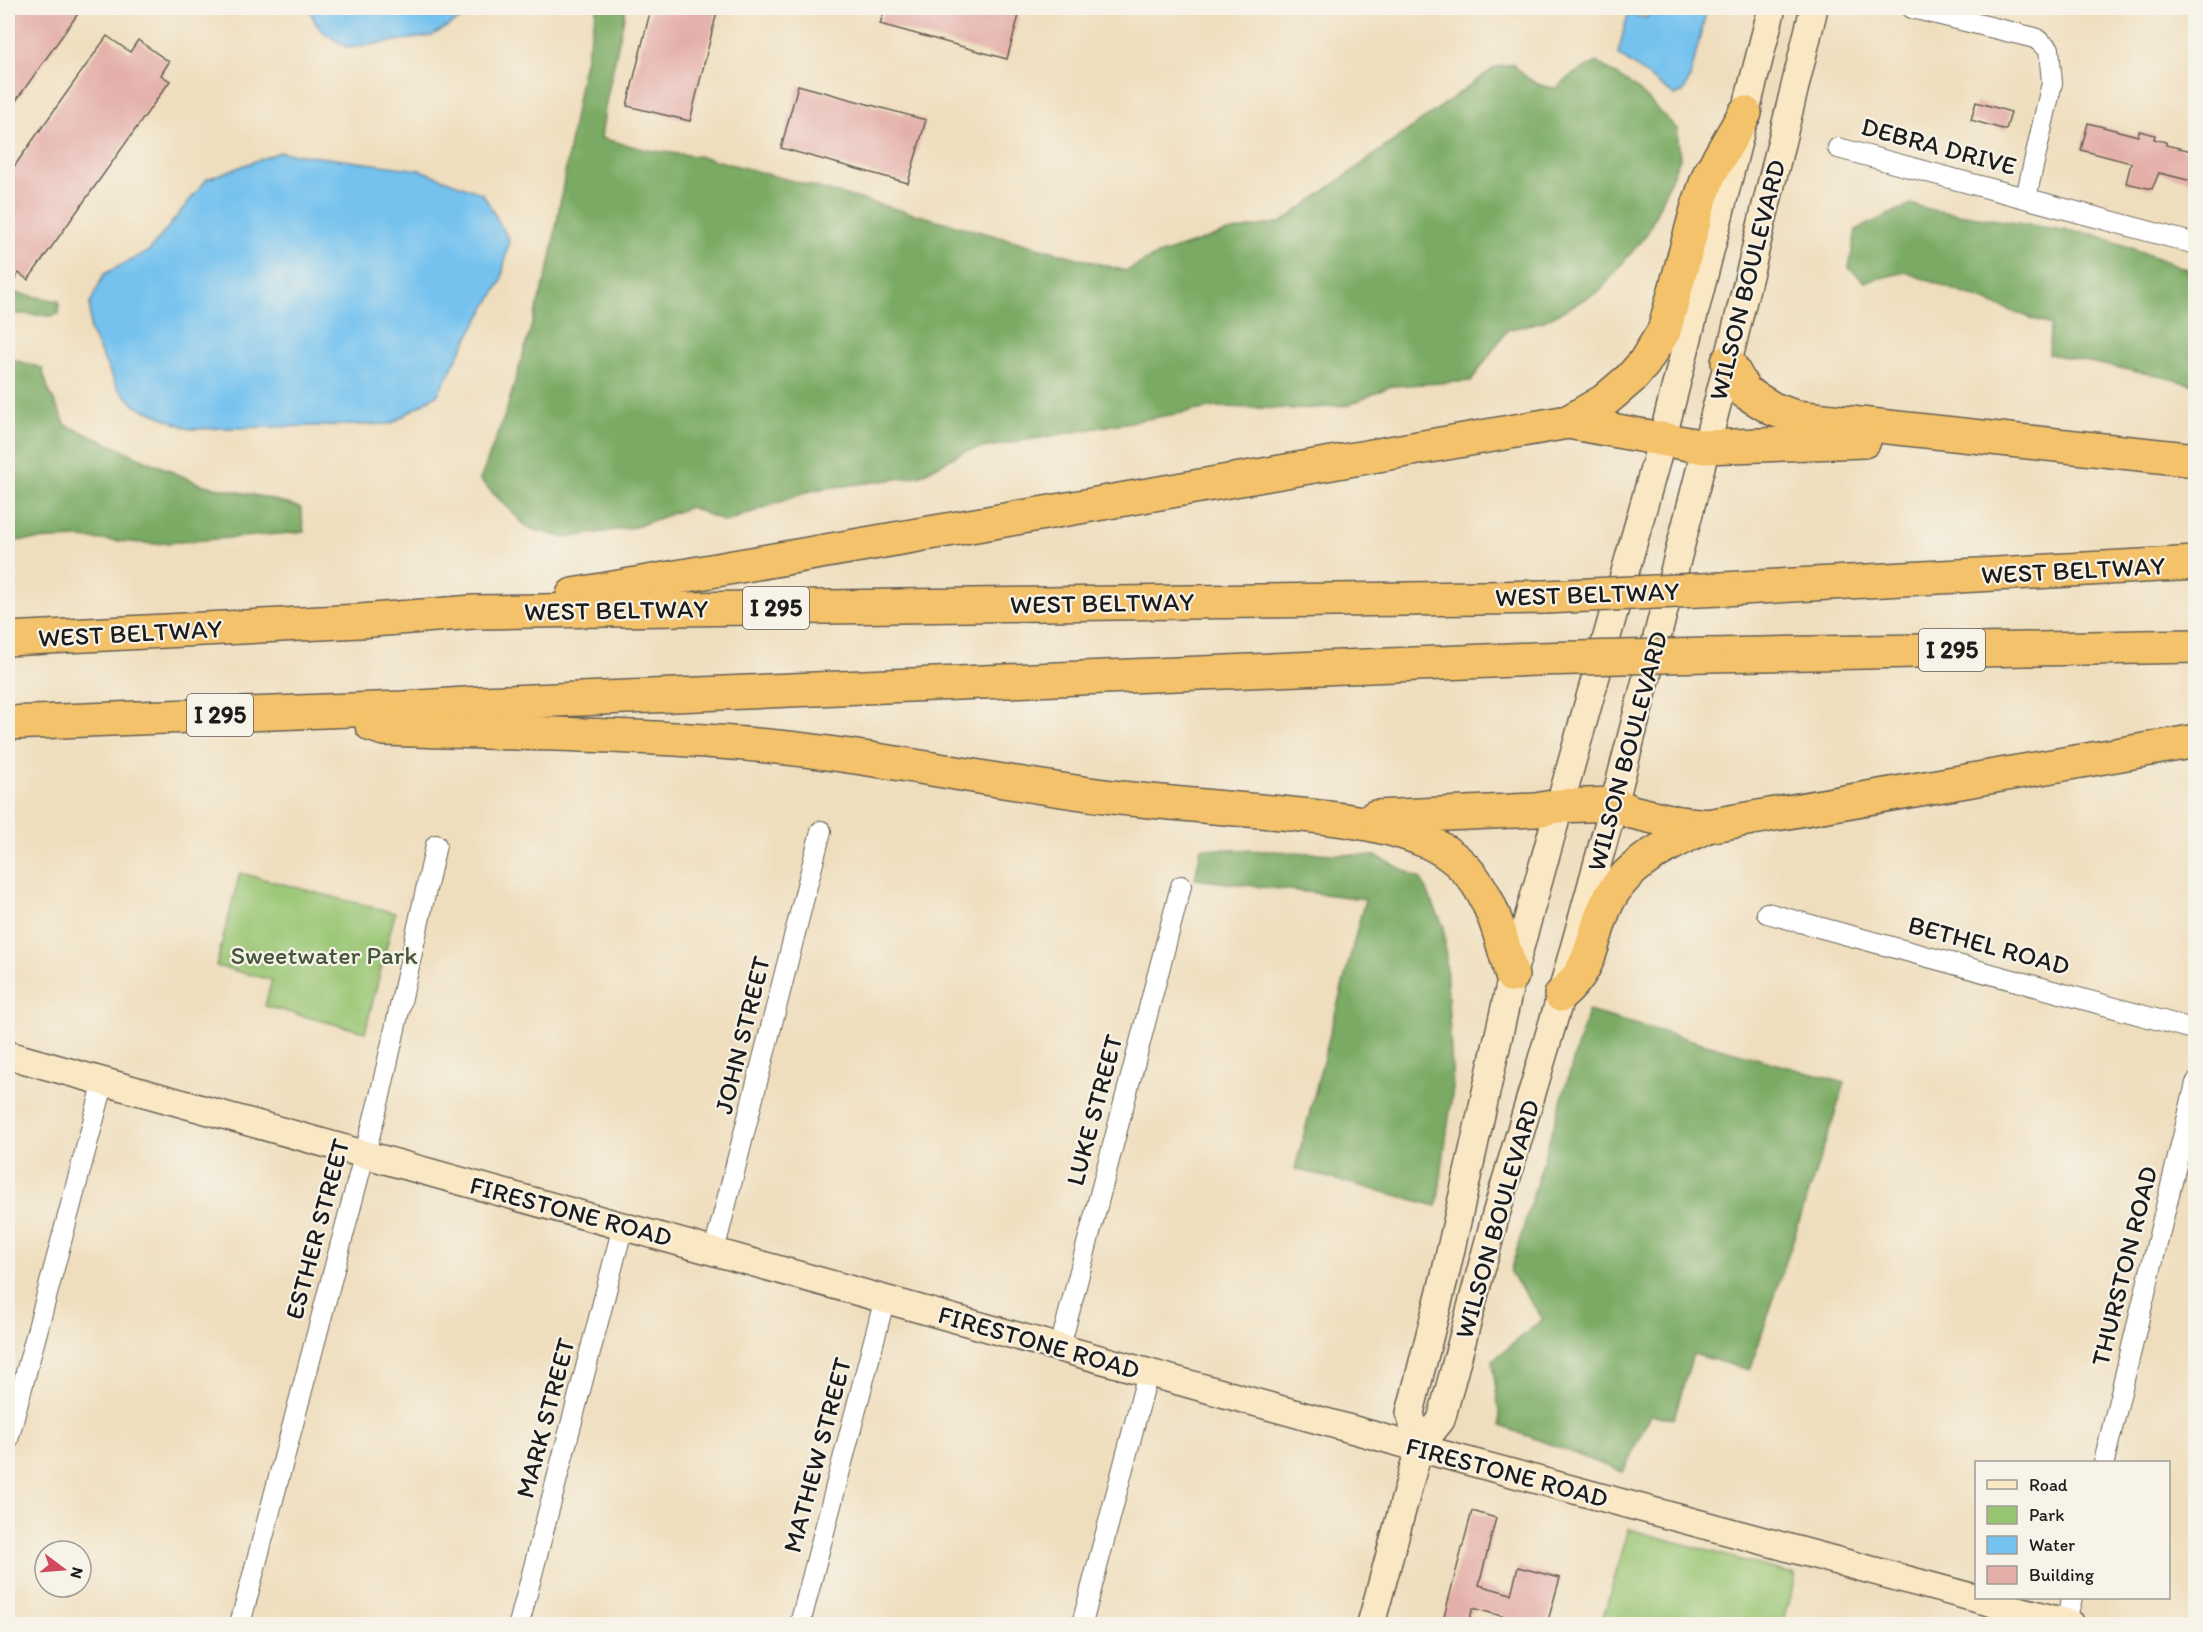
<svg xmlns="http://www.w3.org/2000/svg" width="2203" height="1632" font-family="Itim,sans-serif">
	<style>
		.green { fill: #98c572; stroke: #5a7047; stroke-width: 1.5 }
		.forest { fill: #7aaa64; stroke: #4b6340; stroke-width: 1.5 }
		.water { fill: #74c2ef; stroke: #486f86; stroke-width: 1.5 }
		.building { fill: #e4aea9 }
		.lines { fill: none; stroke-linecap: round; stroke-linejoin: round }
		.street-casing { stroke: #666054; stroke-width: 22 }
		.secondary-casing { stroke: #666054; stroke-width: 30 }
		.highway-casing { stroke: #666054; stroke-width: 36 }
		.street { stroke: #fff; stroke-width: 20 }
		.secondary { stroke: #fae7c3; stroke-width: 27 }
		.highway { stroke: #f3c26a; stroke-width: 33 }
		.highway-bridge-casing { stroke: #666054; stroke-width: 36; stroke-linecap: butt }
		.highway-bridge { stroke: #f3c26a; stroke-width: 33 }
		.labels { text-anchor: middle; stroke-width: 4.5; stroke-linejoin: round; paint-order: stroke }
		.shield { fill: #f7f3e8; stroke: #5e5c59; stroke-width: 1.5 }
		.shield-label { font-size: 24px; font-weight: bold; fill: #1c1c1c }
		.street-label { font-size: 26px; fill: #1c1c1c; stroke: #f7f3e8 }
		.park-label { font-size: 26px; fill: #47573a; stroke: #f7f3e8 }
	</style>
	<rect width="100%" height="100%" fill="#f7f3e8"/>
	<filter id="ink" filterUnits="userSpaceOnUse"><feTurbulence type="fractalNoise" baseFrequency=".0167" numOctaves="2"/><feDisplacementMap in="SourceGraphic" scale="12" xChannelSelector="R" yChannelSelector="G"/><feConvolveMatrix kernelMatrix="1 2 1 2 8 2 1 2 1" color-interpolation-filters="sRGB"/></filter>
	<filter id="wash" filterUnits="userSpaceOnUse"><feTurbulence type="fractalNoise" baseFrequency=".008" numOctaves="4" result="noise"/><feDisplacementMap in="SourceGraphic" scale="24" xChannelSelector="R" yChannelSelector="G"/><feGaussianBlur stdDeviation="1.35" result="paint"/><feColorMatrix in="noise" values="0 0 0 0 0 0 0 0 0 0 0 0 0 0 0 0 0 1.4 0 .05"/><feComposite in="paint" operator="in"/></filter>
	<g filter="url(#wash)">
		<rect width="100%" height="100%" fill="#efdebd"/>
		<g class="green">
			<path d="M 240,873 L 395,913 L 365,1032 L 265,1006 L 272,980 L 216,966 Z"/>
			<path d="M 1629,1529 L 1796,1575 L 1782,1624 L 1601,1624 Z"/>
		</g>
		<g class="forest">
			<path d="M 597,8 L 626,8 L 606,102 L 601,138 L 647,150 L 704,157 L 1126,271 L 1155,256 L 1227,232 L 1282,222 L 1494,68 L 1513,64 C 1525,78 1538,88 1557,88 L 1571,75 L 1597,62 L 1639,90 L 1677,129 L 1680,158 L 1648,232 L 1600,291 L 1544,321 L 1507,330 L 1471,381 L 1391,386 L 1349,405 L 1301,409 L 1216,407 L 965,451 L 919,476 L 813,490 L 725,522 L 690,507 L 635,527 L 565,538 L 528,528 L 480,480 L 506,412 L 550,263 L 580,84 Z"/>
			<path d="M 1911,204 L 1932,210 L 2096,235 L 2195,272 L 2195,385 L 2163,377 L 2049,354 L 2050,325 L 1905,272 L 1865,282 L 1849,268 L 1856,230 Z"/>
			<path d="M 8,292 L 59,301 L 59,314 L 50,316 L 8,313 Z"/>
			<path d="M 8,358 L 42,368 L 48,389 L 66,425 L 200,484 L 268,498 L 301,508 L 304,532 L 154,544 L 79,538 L 8,541 Z"/>
			<path d="M 1201,848 L 1377,856 L 1421,879 L 1444,927 L 1453,1088 L 1437,1206 L 1295,1169 L 1365,899 L 1195,879 Z"/>
			<path d="M 1588,1011 L 1845,1083 L 1750,1370 L 1693,1354 L 1674,1418 L 1650,1415 L 1623,1472 L 1501,1426 L 1492,1361 L 1543,1319 L 1510,1272 Z"/>
		</g>
		<g class="water">
			<path d="M 310,8 L 480,8 L 431,36 L 348,48 C 330,37 314,30 310,8 Z"/>
			<path d="M 1650,8 L 1707,8 L 1690,78 L 1683,92 L 1675,96 L 1618,54 L 1628,14 L 1647,18 Z"/>
			<path d="M 280,152 L 420,170 L 483,194 L 509,240 L 501,282 L 472,330 L 438,394 L 391,424 L 190,429 L 136,406 L 117,387 L 90,330 L 90,304 L 104,274 L 149,251 L 207,179 Z"/>
		</g>
		<g id="blocks">
			<g class="building">
				<path d="M 8,8 L 82,8 L 8,112 Z"/>
				<path d="M 651,8 L 718,8 L 690,121 L 627,106 Z"/>
				<path d="M 885,8 L 1021,8 L 1007,59 L 880,24 Z"/>
				<path d="M 107,36 L 130,52 L 138,40 L 169,62 L 161,75 L 170,81 L 28,280 L 19,273 L 8,290 L 8,175 Z"/>
				<path d="M 798,85 L 926,120 L 908,183 L 781,148 Z"/>
				<path d="M 1976,102 L 2011,112 L 2006,130 L 1971,120 Z"/>
				<path d="M 2088,123 L 2138,136 L 2139,131 L 2155,135 L 2154,139 L 2166,142 L 2166,145 L 2196,152 L 2196,182 L 2159,173 L 2152,189 L 2126,183 L 2131,163 L 2081,150 Z"/>
				<path d="M 1472,1511 L 1496,1518 L 1479,1585 L 1511,1594 L 1518,1567 L 1560,1578 L 1547,1624 L 1503,1624 L 1505,1617 L 1473,1608 L 1468,1624 L 1442,1624 Z"/>
			</g>
		</g>
	</g>
	<g filter="url(#ink)">
		<use href="#blocks" fill-opacity="0" stroke="#666054" stroke-width="1.5"/>
		<g class="lines">
			<g class="street-casing">
				<g id="street">
					<path d="M 1912,8 L 2035,38 L 2049,49 L 2052,83 L 2026,197"/>
					<path d="M 1838,148 L 2196,244"/>
					<path d="M 1767,913 L 2196,1030"/>
					<path d="M 714,1251 L 821,831"/>
					<path d="M 1060,1347 L 1181,886"/>
					<path d="M 8,1440 L 104,1081"/>
					<path d="M 2104,1462 L 2196,1083"/>
					<path d="M 240,1624 L 380,1096 L 436,845"/>
					<path d="M 519,1624 L 623,1226"/>
					<path d="M 800,1624 L 885,1298"/>
					<path d="M 1082,1624 L 1148,1373"/>
					<path d="M 2065,1624 L 2072,1598"/>
				</g>
			</g>
			<g class="secondary-casing">
				<g id="secondary">
					<path d="M 8,1055 L 1419,1448 L 2071,1624"/>
					<path d="M 1419,1448 L 1410,1413 L 1446,1271 L 1512,976 L 1662,440 L 1772,8"/>
					<path d="M 1371,1624 L 1419,1448 L 1441,1420 L 1496,1214 L 1561,995 L 1614,804 L 1728,362 L 1814,8"/>
				</g>
			</g>
			<g class="highway-casing">
				<g id="highway">
					<path d="M 1728,362 L 1745,392 L 1773,409 L 1795,417 L 2196,460"/>
					<path d="M 1568,422 L 1705,447 L 1864,441"/>
					<path d="M 1722,589 L 2196,563"/>
					<path d="M 573,595 L 1568,422 L 1604,401 L 1631,378 L 1644,363 L 1664,331 L 1698,206 L 1709,175 L 1745,113"/>
					<path d="M 8,639 L 360,621 L 473,612 L 1545,597"/>
					<path d="M 1709,655 L 2196,646"/>
					<path d="M 8,723 L 403,708 L 481,703 L 1536,659"/>
					<path d="M 372,725 L 384,729 C 518,734 654,734 787,748 C 899,760 1009,785 1120,798 C 1171,803 1221,808 1272,812 C 1321,817 1382,821 1428,842 C 1486,869 1496,920 1512,976"/>
					<path d="M 1375,817 L 1536,810 L 1558,806 L 1614,804 L 1632,812 L 1679,823 L 1707,826 L 2196,741"/>
					<path d="M 1561,995 C 1595,966 1590,939 1607,903 C 1626,863 1670,844 1707,826"/>
				</g>
			</g>
			<use href="#street" class="street"/>
			<use href="#secondary" class="secondary"/>
			<use href="#highway" class="highway"/>
			<g class="highway-bridge-casing">
				<g id="highway-bridge">
					<path d="M 1545,597 L 1722,589"/>
					<path d="M 1536,659 L 1709,655"/>
				</g>
			</g>
			<use href="#highway-bridge" class="highway-bridge"/>
		</g>
	</g>
	<g class="labels">
		<g class="shield">
			<rect x="743" y="587" width="66" height="42" rx="4.5"/>
			<rect x="1919" y="629" width="66" height="42" rx="4.5"/>
			<rect x="187" y="694" width="66" height="42" rx="4.5"/>
		</g>
		<g class="shield-label">
			<text x="776" y="616">I 295</text>
			<text x="1952" y="658">I 295</text>
			<text x="220" y="723">I 295</text>
		</g>
		<g class="street-label">
			<text transform="translate(1939 146) rotate(15)" y="9">DEBRA DRIVE</text>
			<text transform="translate(1747 280) rotate(-76)" y="9">WILSON BOULEVARD</text>
			<text transform="translate(2073 570) rotate(-3)" y="9">WEST BELTWAY</text>
			<text transform="translate(1587 594) rotate(-2)" y="9">WEST BELTWAY</text>
			<text transform="translate(1102 603) rotate(-1)" y="9">WEST BELTWAY</text>
			<text transform="translate(616 610) rotate(-1)" y="9">WEST BELTWAY</text>
			<text transform="translate(130 633) rotate(-3)" y="9">WEST BELTWAY</text>
			<text transform="translate(1627 751) rotate(-75)" y="9">WILSON BOULEVARD</text>
			<text transform="translate(1989 945) rotate(15)" y="9">BETHEL ROAD</text>
			<text transform="translate(742 1035) rotate(-76)" y="9">JOHN STREET</text>
			<text transform="translate(1094 1110) rotate(-75)" y="9">LUKE STREET</text>
			<text transform="translate(571 1211) rotate(15)" y="9">FIRESTONE ROAD</text>
			<text transform="translate(1497 1219) rotate(-74)" y="9">WILSON BOULEVARD</text>
			<text transform="translate(317 1229) rotate(-75)" y="9">ESTHER STREET</text>
			<text transform="translate(2124 1266) rotate(-76)" y="9">THURSTON ROAD</text>
			<text transform="translate(1039 1342) rotate(16)" y="9">FIRESTONE ROAD</text>
			<text transform="translate(545 1418) rotate(-75)" y="9">MARK STREET</text>
			<text transform="translate(817 1455) rotate(-75)" y="9">MATHEW STREET</text>
			<text transform="translate(1507 1472) rotate(15)" y="9">FIRESTONE ROAD</text>
		</g>
		<g class="park-label">
			<text x="324" y="964">Sweetwater Park</text>
		</g>
	</g>
	<rect width="2203" height="1632" fill="none" stroke="#f7f3e8" stroke-width="30"/>
	<rect x="1975" y="1461" width="195" height="138" fill="#f7f3e8" stroke="#9f9d96" stroke-width="1.5"/>
	<rect x="1987" y="1480" width="30" height="9" fill="#fae7c3" stroke="#9f9d96" stroke-width="1.5"/>
	<text x="2029" y="1491" font-size="18" fill="#1c1c1c">Road</text>
	<rect x="1987" y="1506" width="30" height="18" fill="#98c572" stroke="#9f9d96" stroke-width="1.5"/>
	<text x="2029" y="1521" font-size="18" fill="#1c1c1c">Park</text>
	<rect x="1987" y="1536" width="30" height="18" fill="#74c2ef" stroke="#9f9d96" stroke-width="1.5"/>
	<text x="2029" y="1551" font-size="18" fill="#1c1c1c">Water</text>
	<rect x="1987" y="1566" width="30" height="18" fill="#e4aea9" stroke="#9f9d96" stroke-width="1.5"/>
	<text x="2029" y="1581" font-size="18" fill="#1c1c1c">Building</text>
	<g transform="translate(63 1569) rotate(106)"><circle r="28" fill="#f7f3e8" stroke="#9f9d96" stroke-width="1.5"/>
	<path d="M0-4.5L10 22L0 15L-10 22Z" fill="#d1495b"/>
	<text y="-9" font-size="16" font-weight="bold" text-anchor="middle" fill="#1c1c1c">N</text>
	</g>
</svg>
